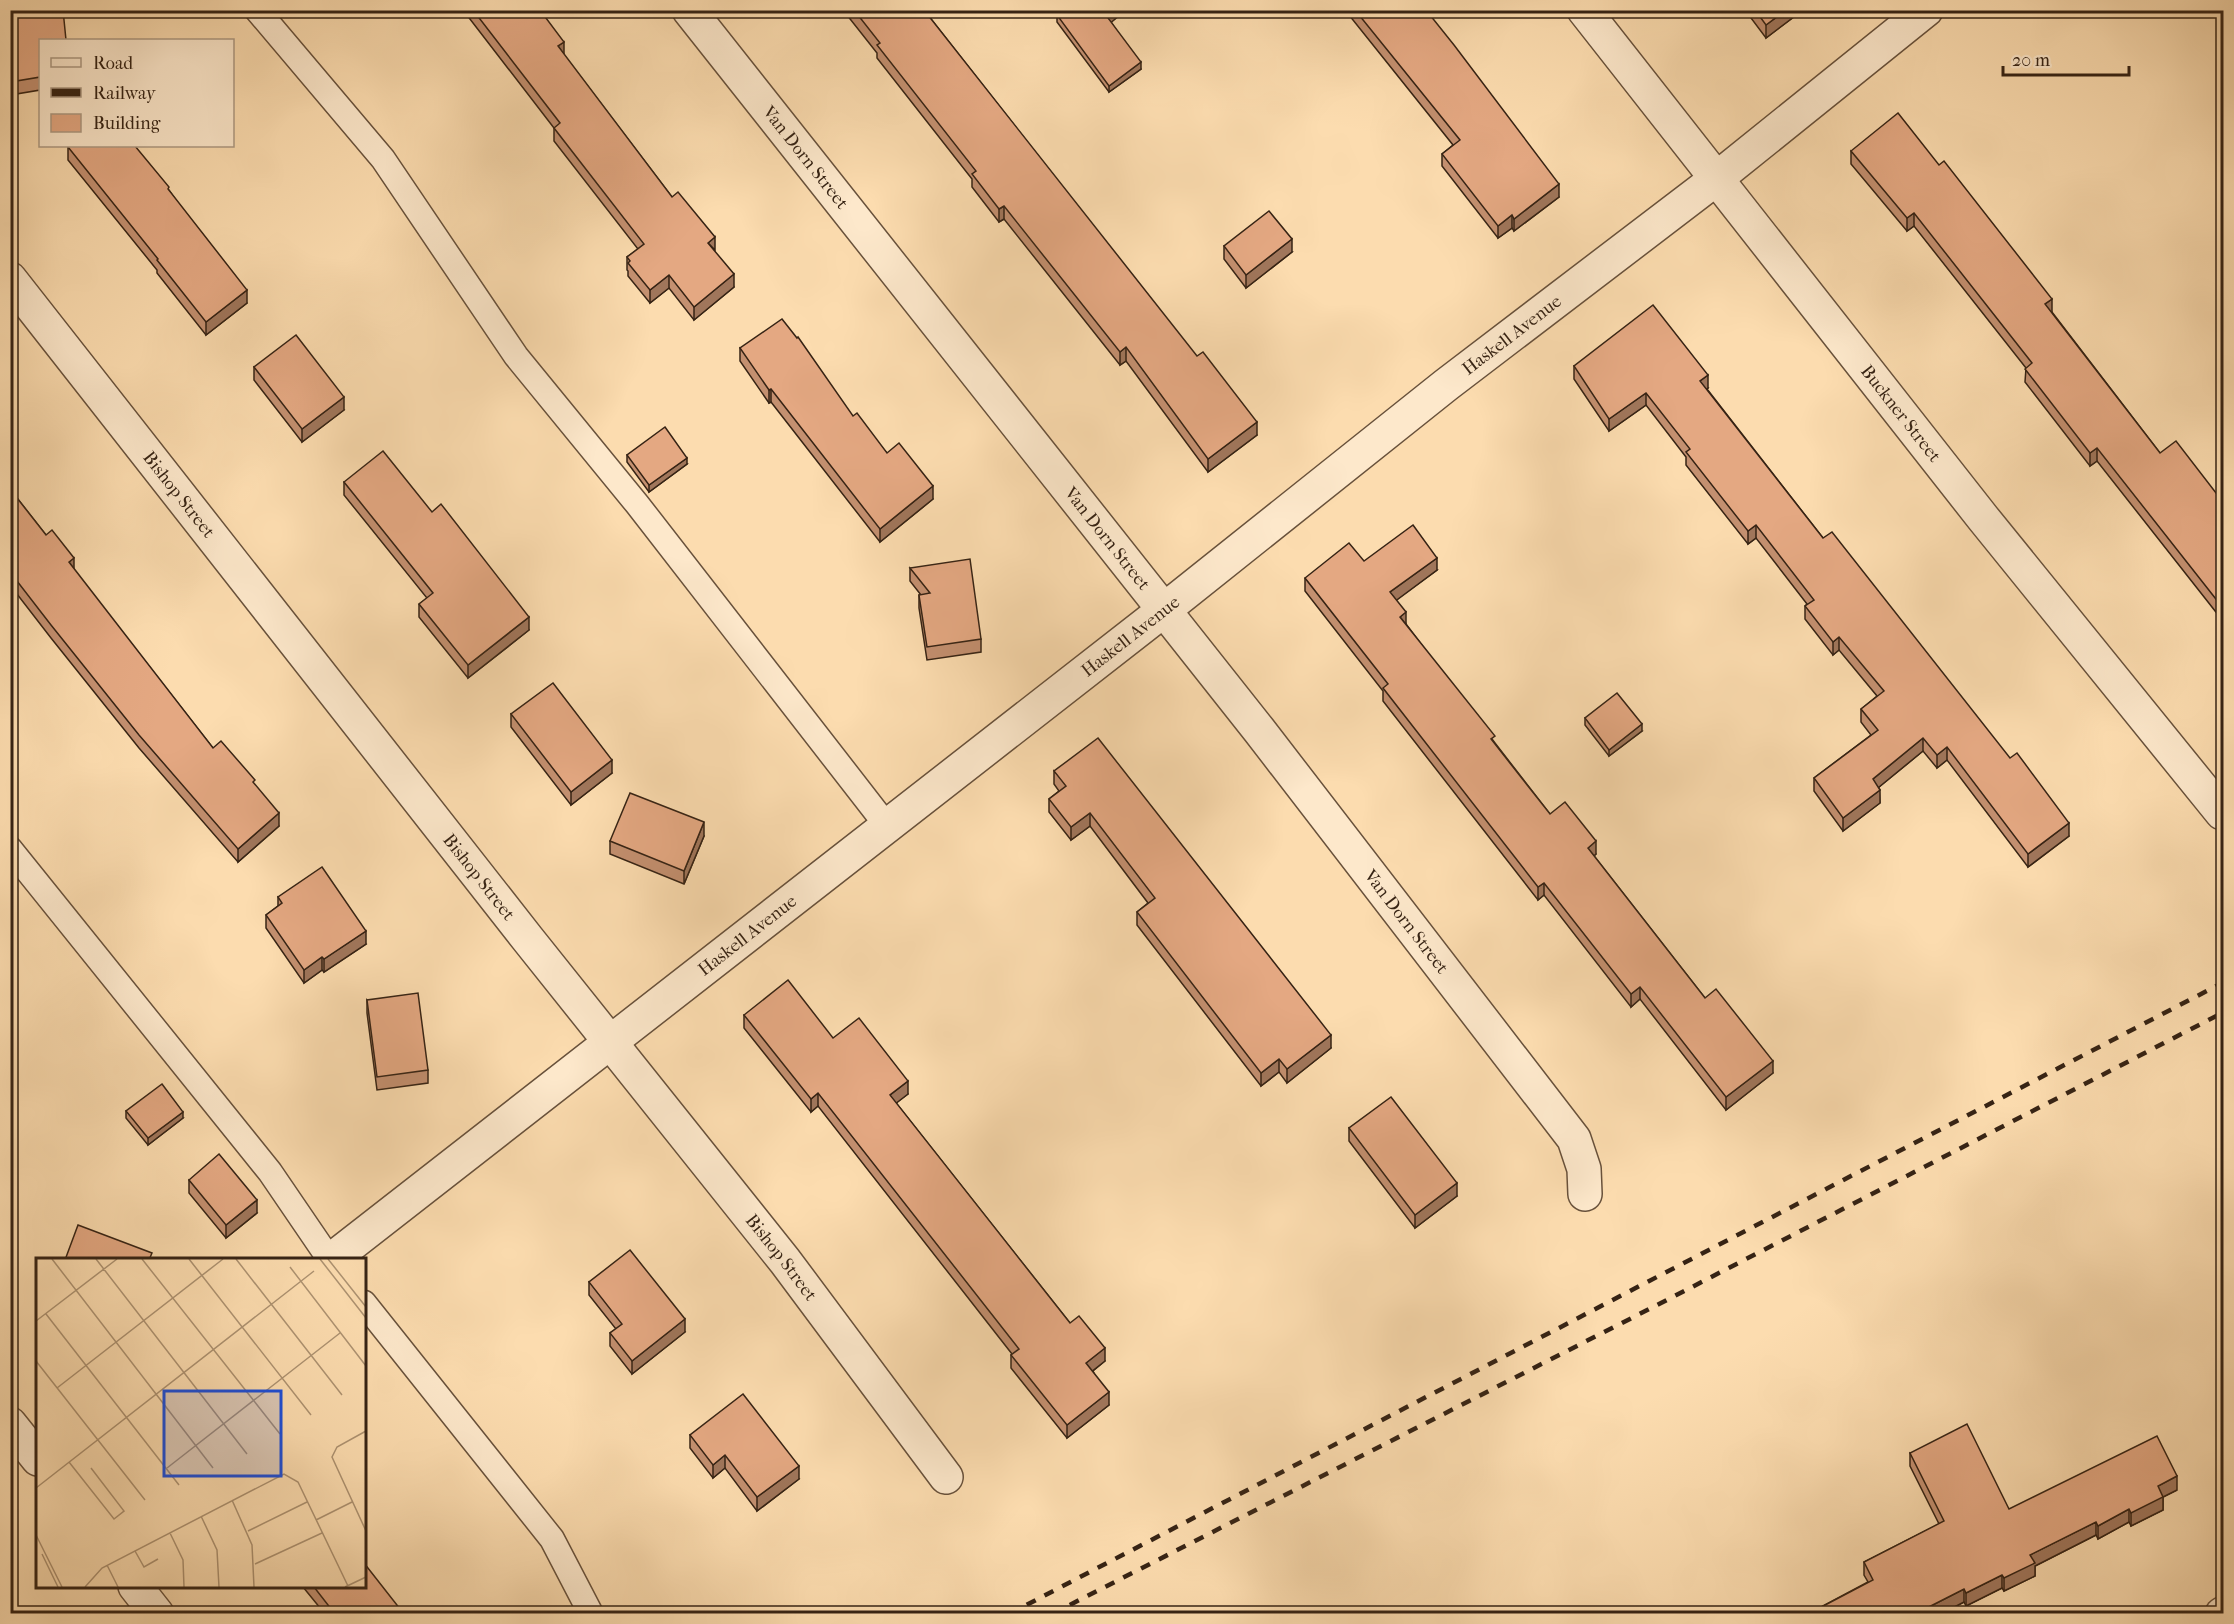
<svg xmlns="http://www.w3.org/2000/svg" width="2234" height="1624" font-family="'IM FELL French Canon',serif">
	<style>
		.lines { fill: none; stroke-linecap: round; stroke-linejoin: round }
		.service-casing { stroke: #68513b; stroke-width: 27 }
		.minor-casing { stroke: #68513b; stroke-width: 36 }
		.service { stroke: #fde8cb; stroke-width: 24 }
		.minor { stroke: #fde8cb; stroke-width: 33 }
		.rail { stroke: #362314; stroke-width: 4.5; stroke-dasharray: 10 10; stroke-linecap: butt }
		.wall { fill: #c49070; stroke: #362314; stroke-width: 1.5 }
		.shaded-wall { fill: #a0765b; stroke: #362314; stroke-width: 1.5 }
		.building { fill: #e4a882; stroke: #362314; stroke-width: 1.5 }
		.labels { text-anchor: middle; stroke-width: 5; stroke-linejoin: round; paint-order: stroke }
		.street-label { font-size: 18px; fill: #362314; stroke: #fde8cb }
		.inset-road { fill: none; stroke: #ad9271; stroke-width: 1.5 }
		.view { fill: #1d4ed8; fill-opacity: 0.15; stroke: #1d4ed8; stroke-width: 3 }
		.inset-edge { fill: none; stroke: #362314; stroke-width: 3 }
	</style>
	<rect width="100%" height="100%" fill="#fcdcaf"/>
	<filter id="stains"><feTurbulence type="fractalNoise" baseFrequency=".00333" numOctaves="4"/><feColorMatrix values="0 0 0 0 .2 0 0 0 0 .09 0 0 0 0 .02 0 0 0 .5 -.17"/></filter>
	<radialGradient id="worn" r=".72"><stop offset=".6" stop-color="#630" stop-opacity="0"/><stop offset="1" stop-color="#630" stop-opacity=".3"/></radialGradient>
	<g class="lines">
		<g class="service-casing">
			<g id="service">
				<path d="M 257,10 L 383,159 L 516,356 L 637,504 L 887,826"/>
				<path d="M 10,849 L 270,1172 L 330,1260"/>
				<path d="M 364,1303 L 552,1539 L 591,1614"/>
			</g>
		</g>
		<g class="minor-casing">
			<g id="minor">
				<path id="s1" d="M 689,10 L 1259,730 L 1574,1139 L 1584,1169 L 1585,1194"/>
				<path id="s2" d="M 1584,10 L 1983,518 L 2222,813"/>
				<path id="s3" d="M 10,279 L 527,938 L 785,1261 L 946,1477"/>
				<path id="s4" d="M 331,1260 L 1164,610 L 1446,385 L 1716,179 L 1926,10"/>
				<path d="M 10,1424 L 38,1459"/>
				<path d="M 135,1586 L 157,1614"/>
				<path d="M 2222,1614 L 2224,1613"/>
			</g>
		</g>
		<use href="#service" class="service"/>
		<use href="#minor" class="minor"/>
		<g class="rail">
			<path d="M 1009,1614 L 2224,982"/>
			<path d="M 1052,1614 L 1661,1303 L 2224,1012"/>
		</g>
	</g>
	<g class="wall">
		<path d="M 10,10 L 40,40 L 40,90 L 10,95 Z"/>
		<path d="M 463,10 L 540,10 L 564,55 L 672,197 L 714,251 L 734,287 L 694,320 L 669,288 L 650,303 L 628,276 L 628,271 L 627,270 L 627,257 L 638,249 L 554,141 L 554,128 Z"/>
		<path d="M 843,10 L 924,10 L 1257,435 L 1208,472 L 1126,361 L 1120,365 L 1004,219 L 999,222 L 972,187 L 972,179 L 877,58 L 877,53 Z"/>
		<path d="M 1063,10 L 1126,10 L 1111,22 L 1141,69 L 1109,92 L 1057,22 L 1057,15 Z"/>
		<path d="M 1345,10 L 1426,10 L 1559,197 L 1514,231 L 1512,228 L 1498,238 L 1442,166 L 1442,154 L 1453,145 Z"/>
		<path d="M 1745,10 L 1803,10 L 1766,38 Z"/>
		<path d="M 68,147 L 169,190 L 247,303 L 206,335 L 157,273 L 157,270 L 68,160 Z"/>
		<path d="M 1851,151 L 2052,312 L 2160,453 L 2223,502 L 2223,621 L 2097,461 L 2090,466 L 2025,382 L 2026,368 L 1914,226 L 1907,231 L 1851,164 Z"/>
		<path d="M 1224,246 L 1292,252 L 1246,288 L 1224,259 Z"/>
		<path d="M 740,348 L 853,416 L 887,453 L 933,499 L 880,542 L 771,402 L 769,403 L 740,361 Z"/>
		<path d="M 1574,366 L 1708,388 L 1707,389 L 1823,538 L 2069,836 L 2028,867 L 1947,760 L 1937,768 L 1923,751 L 1879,787 L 1880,803 L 1843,831 L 1814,791 L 1814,778 L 1871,735 L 1861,722 L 1861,709 L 1877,696 L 1839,650 L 1833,655 L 1805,619 L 1805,606 L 1807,604 L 1756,538 L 1748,544 L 1686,465 L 1686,457 L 1646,405 L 1609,431 L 1574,379 Z"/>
		<path d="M 254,367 L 344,410 L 302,442 L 254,380 Z"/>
		<path d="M 627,455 L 687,464 L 649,492 L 627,462 Z"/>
		<path d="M 344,482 L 432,512 L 529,630 L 468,678 L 419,617 L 419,604 L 427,598 L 344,495 Z"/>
		<path d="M 10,489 L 213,748 L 255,786 L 279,826 L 238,862 L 139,748 L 51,638 L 10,585 Z"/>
		<path d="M 1364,561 L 1437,570 L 1396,600 L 1406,624 L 1495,743 L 1550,814 L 1596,854 L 1594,856 L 1705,998 L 1773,1073 L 1726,1110 L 1640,999 L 1631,1007 L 1544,895 L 1538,900 L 1383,701 L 1383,691 L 1305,591 L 1305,578 Z"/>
		<path d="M 910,568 L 981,639 L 981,652 L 927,660 L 919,608 L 919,595 L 921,595 L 910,581 Z"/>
		<path d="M 511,714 L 612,773 L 571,805 L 511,727 Z"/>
		<path d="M 1585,718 L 1642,731 L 1609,756 L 1585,725 Z"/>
		<path d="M 1054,771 L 1331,1048 L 1287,1083 L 1279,1072 L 1261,1086 L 1137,925 L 1137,912 L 1148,903 L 1090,826 L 1071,840 L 1049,812 L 1049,799 L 1059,791 L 1054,784 Z"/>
		<path d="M 704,836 L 684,884 L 610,854 L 610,841 Z"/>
		<path d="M 278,897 L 366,944 L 324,972 L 322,970 L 304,983 L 266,928 L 266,915 L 278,906 Z"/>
		<path d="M 367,1000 L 428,1070 L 428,1083 L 377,1090 L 367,1013 Z"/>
		<path d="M 744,1015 L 833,1038 L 908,1094 L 896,1103 L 1070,1323 L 1105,1361 L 1093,1371 L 1109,1405 L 1067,1438 L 1011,1368 L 1011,1355 L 1012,1354 L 818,1106 L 811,1112 L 744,1028 Z"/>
		<path d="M 126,1111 L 183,1118 L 148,1145 L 126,1118 Z"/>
		<path d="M 1349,1128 L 1457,1196 L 1415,1228 L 1349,1141 Z"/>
		<path d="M 189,1180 L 257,1213 L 226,1238 L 189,1193 Z"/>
		<path d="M 589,1282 L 685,1332 L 632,1374 L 610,1346 L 610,1333 L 616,1329 L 589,1295 Z"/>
		<path d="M 2222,1388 L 2223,1388 L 2223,1415 L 2222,1401 Z"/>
		<path d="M 690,1435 L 799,1479 L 757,1511 L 725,1468 L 713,1478 L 690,1448 Z"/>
		<path d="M 1910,1453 L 2009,1509 L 2177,1490 L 2163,1497 L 2163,1510 L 2131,1526 L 2129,1522 L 2098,1539 L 2096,1535 L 2035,1566 L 2035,1576 L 2004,1591 L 2002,1588 L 1966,1606 L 1964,1602 L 1941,1614 L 1808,1614 L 1868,1582 L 1864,1575 L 1864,1562 L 1939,1524 L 1910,1466 Z"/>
		<path d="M 303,1587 L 364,1587 L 404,1614 L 325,1614 Z"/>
	</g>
	<g class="shaded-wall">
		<path d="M 1118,10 L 1126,10 L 1108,25 L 1108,18 Z"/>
		<path d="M 1786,10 L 1803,10 L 1766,38 L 1766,25 Z"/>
		<path d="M 564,42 L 564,55 L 558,46 Z"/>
		<path d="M 1141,62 L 1141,69 L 1109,92 L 1109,86 Z"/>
		<path d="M 1559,184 L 1559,197 L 1514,231 L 1514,219 Z"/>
		<path d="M 1004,206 L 1004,219 L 999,222 L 999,209 Z"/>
		<path d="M 1914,213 L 1914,226 L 1907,231 L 1907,218 Z"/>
		<path d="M 1512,215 L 1512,228 L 1498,238 L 1498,226 Z"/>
		<path d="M 715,237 L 715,250 L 708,243 Z"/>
		<path d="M 1292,239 L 1292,252 L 1246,288 L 1246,275 Z"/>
		<path d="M 734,274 L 734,287 L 694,320 L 694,307 Z"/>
		<path d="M 669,275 L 669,288 L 650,303 L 650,290 Z"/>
		<path d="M 247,290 L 247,303 L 206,335 L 206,322 Z"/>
		<path d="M 2052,299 L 2052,312 L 2045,317 L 2045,304 Z"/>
		<path d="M 1126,347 L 1126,361 L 1120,365 L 1120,352 Z"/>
		<path d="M 1708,375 L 1708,388 L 1700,394 L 1700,381 Z"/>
		<path d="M 771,389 L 771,402 L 769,403 L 769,390 Z"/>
		<path d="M 1646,393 L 1646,405 L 1609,431 L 1609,419 Z"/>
		<path d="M 344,397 L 344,410 L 302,442 L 302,429 Z"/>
		<path d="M 1257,422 L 1257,435 L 1208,472 L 1208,459 Z"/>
		<path d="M 2097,448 L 2097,461 L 2090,466 L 2090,453 Z"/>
		<path d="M 687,458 L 687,464 L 649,492 L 649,485 Z"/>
		<path d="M 933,486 L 933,499 L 880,542 L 880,529 Z"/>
		<path d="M 1756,525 L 1756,538 L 1748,544 L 1748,531 Z"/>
		<path d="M 74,558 L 74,571 L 69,562 Z"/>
		<path d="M 1437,558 L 1437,570 L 1390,605 L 1390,592 Z"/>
		<path d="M 1406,612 L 1406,625 L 1400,617 Z"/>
		<path d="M 529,617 L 529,630 L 468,678 L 468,665 Z"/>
		<path d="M 1839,637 L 1839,650 L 1833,655 L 1833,642 Z"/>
		<path d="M 1642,724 L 1642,731 L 1609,756 L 1609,750 Z"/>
		<path d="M 1923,738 L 1923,751 L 1873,792 L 1873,779 Z"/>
		<path d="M 1947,747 L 1947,760 L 1937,768 L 1937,755 Z"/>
		<path d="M 612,760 L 612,773 L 571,805 L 571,792 Z"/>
		<path d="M 1880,790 L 1880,803 L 1843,831 L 1843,818 Z"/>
		<path d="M 279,813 L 279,826 L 238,862 L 238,849 Z"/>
		<path d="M 1090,813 L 1090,826 L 1071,840 L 1071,827 Z"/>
		<path d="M 704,822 L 704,836 L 684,884 L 684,871 Z"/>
		<path d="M 2069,823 L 2069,836 L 2028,867 L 2028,854 Z"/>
		<path d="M 1596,841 L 1596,854 L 1588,861 L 1588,848 Z"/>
		<path d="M 1544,883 L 1544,895 L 1538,900 L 1538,887 Z"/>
		<path d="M 366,931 L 366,944 L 324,972 L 324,959 Z"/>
		<path d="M 322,957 L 322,970 L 304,983 L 304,970 Z"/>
		<path d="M 1640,987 L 1640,999 L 1631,1007 L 1631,994 Z"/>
		<path d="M 1331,1035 L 1331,1048 L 1287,1083 L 1287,1069 Z"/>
		<path d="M 1279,1059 L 1279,1072 L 1261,1086 L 1261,1073 Z"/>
		<path d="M 1773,1061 L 1773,1073 L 1726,1110 L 1726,1097 Z"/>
		<path d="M 908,1081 L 908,1094 L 890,1108 L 890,1095 Z"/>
		<path d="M 818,1093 L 818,1106 L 811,1112 L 811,1099 Z"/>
		<path d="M 183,1112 L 183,1118 L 148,1145 L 148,1138 Z"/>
		<path d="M 1457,1183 L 1457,1196 L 1415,1228 L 1415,1215 Z"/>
		<path d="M 257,1200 L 257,1213 L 226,1238 L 226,1225 Z"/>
		<path d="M 685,1319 L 685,1332 L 632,1374 L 632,1361 Z"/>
		<path d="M 1105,1348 L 1105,1361 L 1086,1376 L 1086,1363 Z"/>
		<path d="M 1109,1392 L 1109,1405 L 1067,1438 L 1067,1425 Z"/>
		<path d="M 725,1455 L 725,1468 L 713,1478 L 713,1465 Z"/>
		<path d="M 799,1466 L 799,1479 L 757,1511 L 757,1497 Z"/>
		<path d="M 2177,1476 L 2177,1490 L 2163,1497 L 2163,1510 L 2131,1526 L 2131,1513 L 2158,1486 Z"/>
		<path d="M 2129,1509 L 2129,1522 L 2098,1539 L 2098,1526 Z"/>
		<path d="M 2096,1522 L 2096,1535 L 2035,1566 L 2035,1576 L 2004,1591 L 2004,1578 L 2030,1555 Z"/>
		<path d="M 2002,1575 L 2002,1588 L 1966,1606 L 1966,1593 Z"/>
		<path d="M 1964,1589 L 1964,1602 L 1941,1614 L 1915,1614 Z"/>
	</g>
	<g class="building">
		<path d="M 10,10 L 63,10 L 66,40 L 40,40 L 40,77 L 10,82 Z"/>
		<path d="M 473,10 L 540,10 L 564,42 L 558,46 L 672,197 L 678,192 L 715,237 L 708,243 L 734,274 L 694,307 L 669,275 L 650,290 L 628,263 L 630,261 L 627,257 L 644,244 L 554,128 L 560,123 Z"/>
		<path d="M 854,10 L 924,10 L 1197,356 L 1203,352 L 1257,422 L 1208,459 L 1126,347 L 1120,352 L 1004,206 L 999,209 L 972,174 L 976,171 L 877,45 L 880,43 Z"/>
		<path d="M 1063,10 L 1118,10 L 1108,18 L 1141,62 L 1109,86 L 1057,15 Z"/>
		<path d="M 1355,10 L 1426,10 L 1454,45 L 1559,184 L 1514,219 L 1512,215 L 1498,226 L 1442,154 L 1460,140 Z"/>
		<path d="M 1755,10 L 1786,10 L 1766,25 Z"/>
		<path d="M 1898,113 L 1939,165 L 1944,161 L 2052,299 L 2045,304 L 2160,453 L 2176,441 L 2223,502 L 2223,608 L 2097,448 L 2090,453 L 2025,369 L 2032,363 L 1914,213 L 1907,218 L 1851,151 Z"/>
		<path d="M 70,146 L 135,146 L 169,187 L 168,189 L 247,290 L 206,322 L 157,260 L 158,259 L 68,147 Z"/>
		<path d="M 1269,211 L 1292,239 L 1246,275 L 1224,246 Z"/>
		<path d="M 1653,305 L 1708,375 L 1700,381 L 1823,538 L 1832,532 L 2010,758 L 2017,753 L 2069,823 L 2028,854 L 1947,747 L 1937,755 L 1923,738 L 1873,779 L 1880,790 L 1843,818 L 1814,778 L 1878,730 L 1861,709 L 1884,691 L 1839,637 L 1833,642 L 1805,606 L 1814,600 L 1756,525 L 1748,531 L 1686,452 L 1690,449 L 1646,393 L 1609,419 L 1574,366 Z"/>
		<path d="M 782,319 L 797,338 L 798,337 L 853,416 L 857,413 L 887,453 L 899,443 L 933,486 L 880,529 L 771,389 L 769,390 L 740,348 Z"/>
		<path d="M 296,335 L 344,397 L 302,429 L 254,367 Z"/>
		<path d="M 665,427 L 687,458 L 649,485 L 627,455 Z"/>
		<path d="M 383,451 L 432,512 L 441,504 L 529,617 L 468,665 L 419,604 L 433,593 L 344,482 Z"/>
		<path d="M 10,489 L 46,535 L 52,530 L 74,558 L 69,562 L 213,748 L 221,741 L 255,780 L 253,782 L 279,813 L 238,849 L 139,735 L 51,625 L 10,572 Z"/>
		<path d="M 1413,525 L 1437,558 L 1390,592 L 1406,612 L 1400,617 L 1495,736 L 1491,739 L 1550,814 L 1565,802 L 1596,841 L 1588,848 L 1705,998 L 1716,989 L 1773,1061 L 1726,1097 L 1640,987 L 1631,994 L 1544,883 L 1538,887 L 1383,688 L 1388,684 L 1305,578 L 1349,543 L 1364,561 Z"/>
		<path d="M 970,559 L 981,639 L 927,647 L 919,595 L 930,593 L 910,568 Z"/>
		<path d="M 553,683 L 612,760 L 571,792 L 511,714 Z"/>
		<path d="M 1617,693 L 1642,724 L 1609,750 L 1585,718 Z"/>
		<path d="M 1098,738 L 1331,1035 L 1287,1069 L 1279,1059 L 1261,1073 L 1137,912 L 1155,898 L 1090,813 L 1071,827 L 1049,799 L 1066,786 L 1054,771 Z"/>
		<path d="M 630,793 L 704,822 L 684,871 L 610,841 Z"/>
		<path d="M 322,867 L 366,931 L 324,959 L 322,957 L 304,970 L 266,915 L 282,903 L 278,897 Z"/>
		<path d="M 788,980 L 833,1038 L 859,1018 L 908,1081 L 890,1095 L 1070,1323 L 1079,1316 L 1105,1348 L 1086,1363 L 1109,1392 L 1067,1425 L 1011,1355 L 1019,1349 L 818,1093 L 811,1099 L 744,1015 Z"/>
		<path d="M 418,993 L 428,1070 L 377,1077 L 367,1000 Z"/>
		<path d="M 162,1084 L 183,1112 L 148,1138 L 126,1111 Z"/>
		<path d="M 1391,1097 L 1457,1183 L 1415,1215 L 1349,1128 Z"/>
		<path d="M 219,1154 L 257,1200 L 226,1225 L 189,1180 Z"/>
		<path d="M 78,1225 L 152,1253 L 149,1260 L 65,1260 Z"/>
		<path d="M 630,1250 L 685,1319 L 632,1361 L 610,1333 L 622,1324 L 589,1282 Z"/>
		<path d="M 2222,1388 L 2223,1388 L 2223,1402 Z"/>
		<path d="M 743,1394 L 799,1466 L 757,1497 L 725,1455 L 713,1465 L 690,1435 Z"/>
		<path d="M 1967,1424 L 2009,1509 L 2157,1436 L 2177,1476 L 2158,1486 L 2163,1497 L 2131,1513 L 2129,1509 L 2098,1526 L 2096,1522 L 2030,1555 L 2035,1563 L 2004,1578 L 2002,1575 L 1966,1593 L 1964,1589 L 1915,1614 L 1808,1614 L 1873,1580 L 1864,1562 L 1944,1521 L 1910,1453 Z"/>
		<path d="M 364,1563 L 404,1614 L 335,1614 L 314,1587 L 364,1587 Z"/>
	</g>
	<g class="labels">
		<g class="street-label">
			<text dy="6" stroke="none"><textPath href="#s1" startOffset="188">Van Dorn Street</textPath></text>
			<text dy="6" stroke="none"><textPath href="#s4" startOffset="1500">Haskell Avenue</textPath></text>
			<text dy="6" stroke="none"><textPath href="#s2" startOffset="513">Buckner Street</textPath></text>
			<text dy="6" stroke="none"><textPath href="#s3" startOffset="274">Bishop Street</textPath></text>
			<text dy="6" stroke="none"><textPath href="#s1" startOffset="674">Van Dorn Street</textPath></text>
			<text dy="6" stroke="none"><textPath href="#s4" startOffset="1014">Haskell Avenue</textPath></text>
			<text dy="6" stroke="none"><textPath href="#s3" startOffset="760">Bishop Street</textPath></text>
			<text dy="6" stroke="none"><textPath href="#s1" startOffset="1160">Van Dorn Street</textPath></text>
			<text dy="6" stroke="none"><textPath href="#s4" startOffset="528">Haskell Avenue</textPath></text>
			<text dy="6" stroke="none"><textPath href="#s3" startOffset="1246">Bishop Street</textPath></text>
		</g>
	</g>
	<g transform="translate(36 1258)">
		<rect width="330" height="330" fill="#fcdcaf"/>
		<path class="inset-road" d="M 16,1 L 177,210M 60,1 L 211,196M 106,1 L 244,176M 153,1 L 275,157M 200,1 L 306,137M 284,1 L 330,60M 292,1 L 330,49M 254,9 L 330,108M 10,56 L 143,227M 0,63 L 81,1M 0,103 L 109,242M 21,130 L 187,1M 330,173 L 301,189 L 296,199 L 330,273M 33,204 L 78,261 L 88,253 L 55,210M 131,210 L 304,75M 0,230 L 278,13M 196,242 L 216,287 L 218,329M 165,258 L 181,292 L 183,329M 280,262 L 316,244M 212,273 L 271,244M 134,275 L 147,302 L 148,329M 0,277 L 26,329M 99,293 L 108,309 L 122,301M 6,296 L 22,329M 219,306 L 286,275M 71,307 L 82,329M 49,329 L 66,310 L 248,216 L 262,224 L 312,328M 309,329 L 330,319"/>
		<path class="view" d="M 128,133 L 245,133 L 245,218 L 128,218 Z"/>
		<rect width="330" height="330" class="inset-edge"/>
	</g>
	<rect width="2234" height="1624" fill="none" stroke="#fcdcaf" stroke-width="36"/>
	<rect x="12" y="12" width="2210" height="1600" fill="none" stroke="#362314" stroke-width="3"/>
	<rect x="18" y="18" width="2198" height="1588" fill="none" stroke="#362314" stroke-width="1.5"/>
	<rect x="39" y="39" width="195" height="108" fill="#fde8cb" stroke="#ad9982" stroke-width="1.5"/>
	<rect x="51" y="58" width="30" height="9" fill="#fde8cb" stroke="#ad9982" stroke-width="1.5"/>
	<text x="93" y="69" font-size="18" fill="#362314">Road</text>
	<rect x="51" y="88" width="30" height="9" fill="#362314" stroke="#ad9982" stroke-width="1.5"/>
	<text x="93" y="99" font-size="18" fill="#362314">Railway</text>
	<rect x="51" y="114" width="30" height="18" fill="#e4a882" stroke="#ad9982" stroke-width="1.5"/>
	<text x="93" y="129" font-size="18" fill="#362314">Building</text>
	<path d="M2003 66v9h126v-9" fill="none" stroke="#362314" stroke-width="3"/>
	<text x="2012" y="66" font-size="18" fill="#362314" stroke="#fde8cb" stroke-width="4.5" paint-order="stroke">20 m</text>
	<rect width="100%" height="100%" filter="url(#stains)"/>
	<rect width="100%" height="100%" fill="url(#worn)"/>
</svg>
